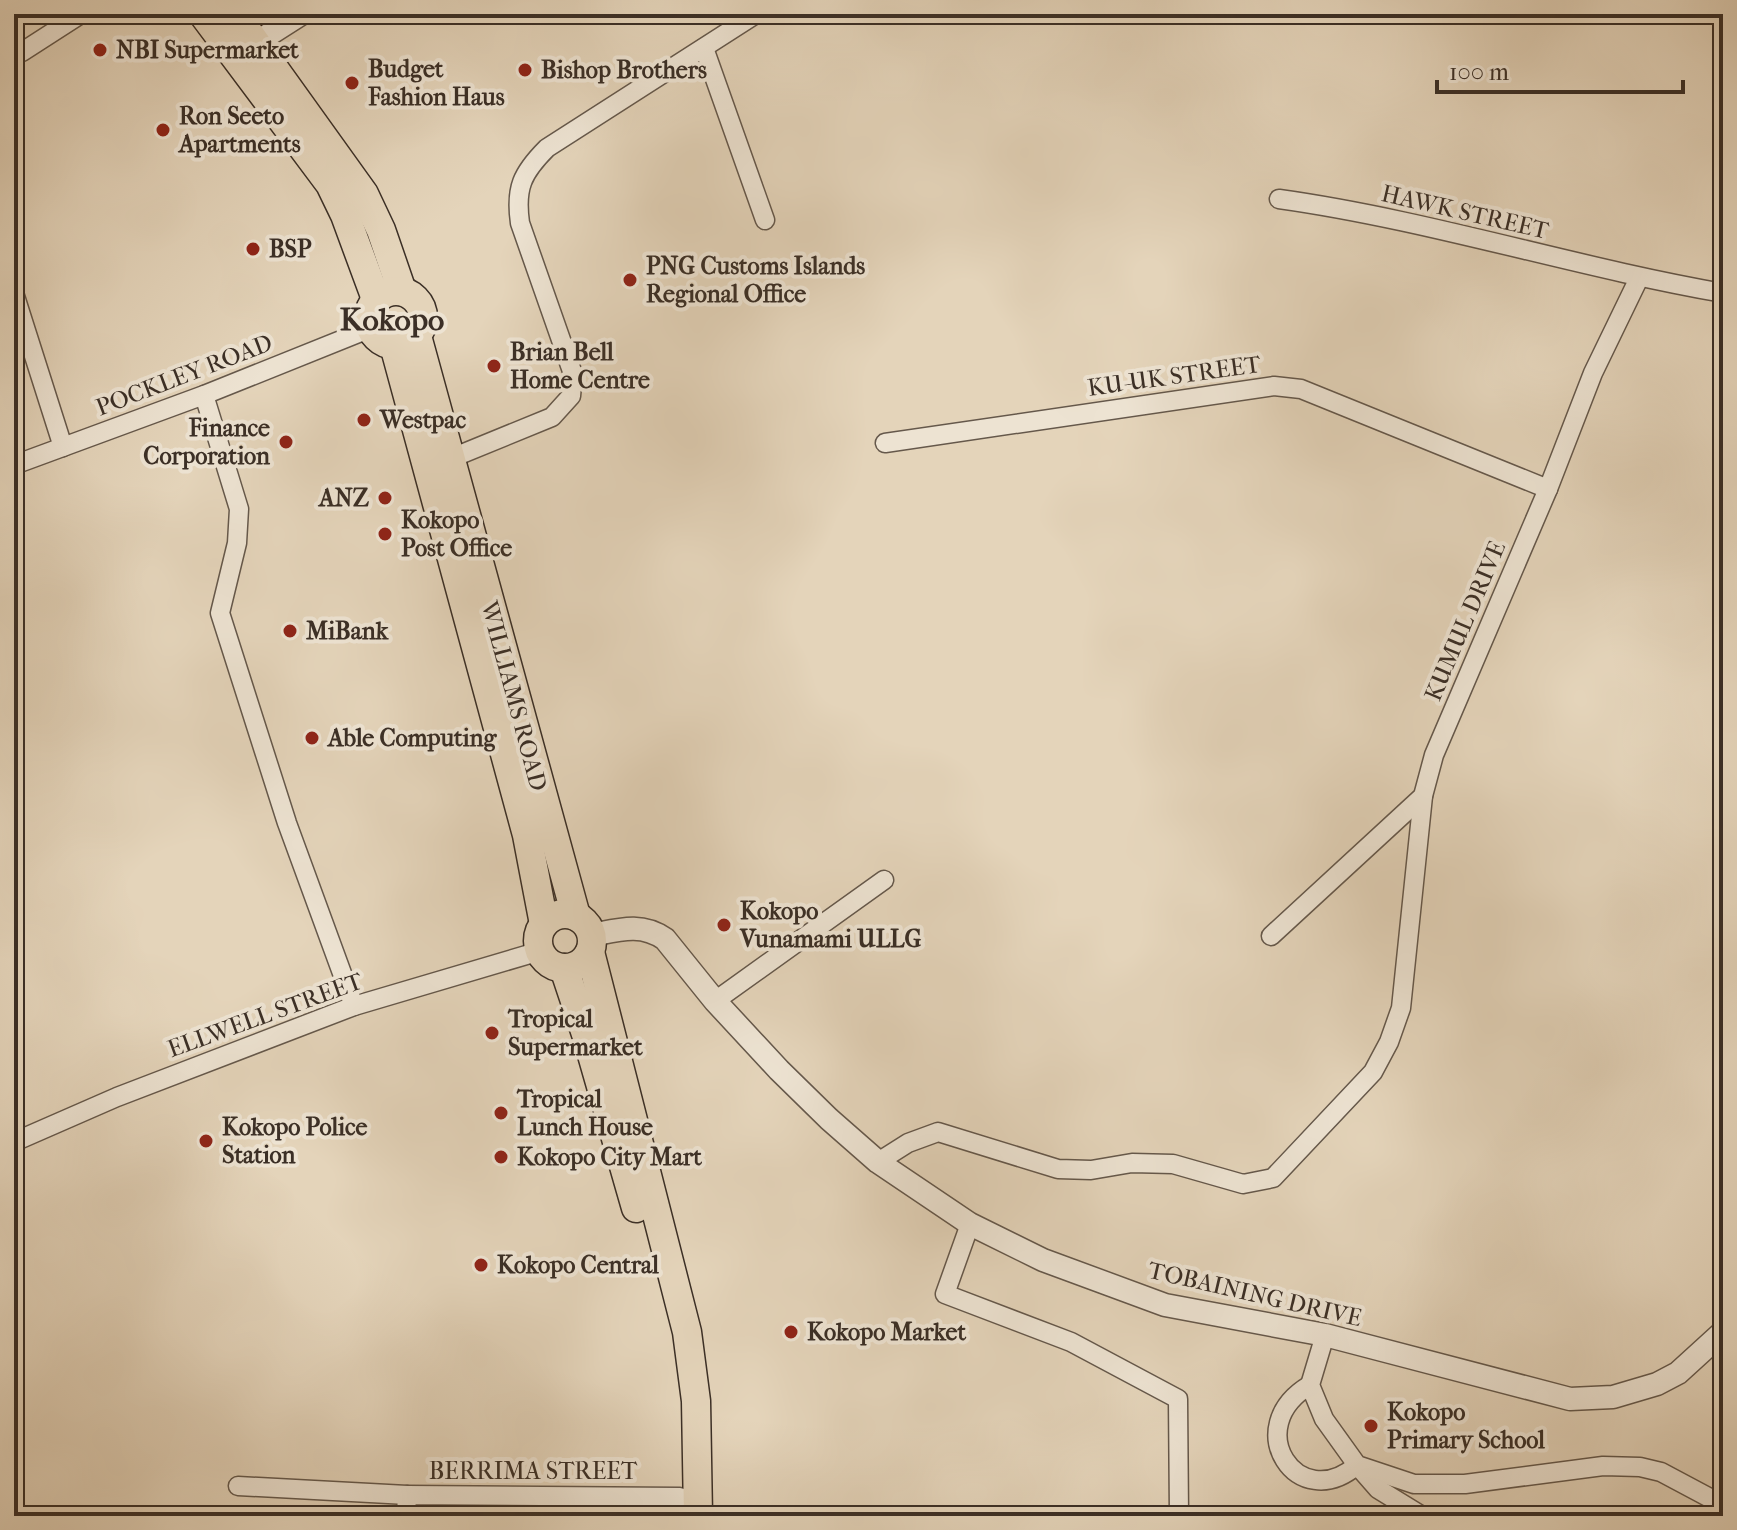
<svg xmlns="http://www.w3.org/2000/svg" width="1737" height="1530" font-family="'IM FELL French Canon',serif">
	<style>
		.lines { fill: none; stroke-linecap: round; stroke-linejoin: round }
		.minor-casing { stroke: #65584b; stroke-width: 21 }
		.tertiary-casing { stroke: #65584b; stroke-width: 25 }
		.primary-casing { stroke: #3b2f26; stroke-width: 31 }
		.minor { stroke: #ede3d2; stroke-width: 18 }
		.tertiary { stroke: #ede3d2; stroke-width: 22 }
		.primary { stroke: #e4d4ba; stroke-width: 28 }
		.poi-dot { fill: #8f2418; stroke: #ede3d2; stroke-width: 3 }
		.labels { text-anchor: middle; stroke-width: 8; stroke-linejoin: round; paint-order: stroke }
		.poi-label { font-size: 24px; font-weight: bold; fill: #3b2f26; stroke: #ede3d2; text-anchor: start }
		.street-label { font-size: 24px; fill: #3b2f26; stroke: #ede3d2 }
		.district-label { font-size: 32px; font-weight: bold; fill: #3b2f26; stroke: #ede3d2 }
	</style>
	<rect width="100%" height="100%" fill="#e4d4ba"/>
	<filter id="stains"><feTurbulence type="fractalNoise" baseFrequency=".0025" numOctaves="4"/><feColorMatrix values="0 0 0 0 .2 0 0 0 0 .09 0 0 0 0 .02 0 0 0 .5 -.17"/></filter>
	<radialGradient id="worn" r=".72"><stop offset=".6" stop-color="#630" stop-opacity="0"/><stop offset="1" stop-color="#630" stop-opacity=".3"/></radialGradient>
	<g class="lines">
		<g class="minor-casing">
			<g id="minor">
				<path d="M 704,48 L 765,220"/>
				<path d="M 14,53 L 22,52 L 81,14"/>
				<path d="M 1279,199 C 1429,220 1574,267 1723,293"/>
				<path d="M 14,293 L 63,447"/>
				<path d="M 204,395 L 239,509 L 237,543 L 220,613 L 287,823 L 354,1006"/>
				<path d="M 885,443 L 1274,386 L 1301,389 L 1548,489"/>
				<path d="M 442,462 L 552,417 L 571,396 L 573,374 L 520,223 C 515,188 522,173 547,148 L 756,14"/>
				<path d="M 14,465 L 204,395 L 371,328"/>
				<path d="M 1271,936 L 1423,796 L 1434,755 L 1548,489 L 1593,373 L 1639,278"/>
				<path d="M 715,1001 L 884,880"/>
				<path d="M 14,1142 L 117,1097 L 354,1006 L 540,951"/>
				<path d="M 878,1162 L 908,1143 L 938,1132 L 1058,1169 L 1091,1170 L 1132,1163 L 1173,1164 L 1243,1184 L 1273,1178 L 1373,1072 L 1389,1042 L 1401,1008 L 1423,796"/>
				<path d="M 970,1224 L 945,1294 L 1071,1342 L 1178,1399 L 1179,1516"/>
				<path d="M 1325,1335 L 1310,1385 L 1324,1419 L 1357,1465 L 1414,1484 L 1465,1484 L 1603,1466 L 1640,1467 L 1661,1472 L 1723,1505"/>
				<path d="M 1310,1385 C 1239,1427 1298,1516 1357,1465 L 1378,1489 L 1422,1516"/>
				<path d="M 238,1486 L 407,1495"/>
				<path d="M 406,1516 L 407,1495 L 680,1497"/>
			</g>
		</g>
		<g class="tertiary-casing">
			<g id="tertiary">
				<path d="M 243,51 L 301,14"/>
				<path d="M 592,935 C 618,930 641,922 665,939 L 715,1001 L 779,1070 L 829,1119 L 878,1162 L 970,1224 L 1043,1260 L 1165,1305 L 1325,1335 L 1570,1399 L 1613,1397 L 1657,1384 L 1678,1373 L 1723,1332"/>
			</g>
		</g>
		<g class="primary-casing">
			<g id="primary">
				<path d="M 203,14 L 330,184 L 345,215 L 376,299"/>
				<path d="M 235,14 L 364,194 L 381,230 L 402,291"/>
				<circle cx="396" cy="318" r="27"/>
				<path d="M 417,336 L 576,916"/>
				<path d="M 394,345 L 527,835 L 544,924"/>
				<circle cx="565" cy="941" r="27"/>
				<path d="M 590,952 L 687,1332 L 696,1401 L 698,1516"/>
				<path d="M 564,968 L 586,1034 L 636,1208"/>
			</g>
		</g>
		<use href="#minor" class="minor"/>
		<use href="#tertiary" class="tertiary"/>
		<use href="#primary" class="primary"/>
	</g>
	<g class="poi-dot">
		<circle cx="100" cy="50" r="8"/>
		<circle cx="525" cy="70" r="8"/>
		<circle cx="352" cy="83" r="8"/>
		<circle cx="163" cy="130" r="8"/>
		<circle cx="253" cy="249" r="8"/>
		<circle cx="630" cy="280" r="8"/>
		<circle cx="494" cy="366" r="8"/>
		<circle cx="364" cy="420" r="8"/>
		<circle cx="286" cy="442" r="8"/>
		<circle cx="385" cy="498" r="8"/>
		<circle cx="385" cy="534" r="8"/>
		<circle cx="290" cy="631" r="8"/>
		<circle cx="312" cy="738" r="8"/>
		<circle cx="724" cy="925" r="8"/>
		<circle cx="492" cy="1033" r="8"/>
		<circle cx="501" cy="1113" r="8"/>
		<circle cx="206" cy="1141" r="8"/>
		<circle cx="501" cy="1157" r="8"/>
		<circle cx="481" cy="1265" r="8"/>
		<circle cx="791" cy="1332" r="8"/>
		<circle cx="1371" cy="1426" r="8"/>
	</g>
	<g class="labels">
		<g class="poi-label">
			<text x="116" y="58">NBI Supermarket</text>
			<text x="368" y="77">Budget<tspan x="368" dy="28">Fashion Haus</tspan></text>
			<text x="541" y="78">Bishop Brothers</text>
			<text x="179" y="124">Ron Seeto<tspan x="179" dy="28">Apartments</tspan></text>
			<text x="269" y="257">BSP</text>
			<text x="646" y="274">PNG Customs Islands<tspan x="646" dy="28">Regional Office</tspan></text>
			<text x="510" y="360">Brian Bell<tspan x="510" dy="28">Home Centre</tspan></text>
			<text x="380" y="428">Westpac</text>
			<text x="270" y="436" text-anchor="end">Finance<tspan x="270" dy="28">Corporation</tspan></text>
			<text x="369" y="506" text-anchor="end">ANZ</text>
			<text x="401" y="528">Kokopo<tspan x="401" dy="28">Post Office</tspan></text>
			<text x="306" y="639">MiBank</text>
			<text x="328" y="746">Able Computing</text>
			<text x="740" y="919">Kokopo<tspan x="740" dy="28">Vunamami ULLG</tspan></text>
			<text x="508" y="1027">Tropical<tspan x="508" dy="28">Supermarket</tspan></text>
			<text x="517" y="1107">Tropical<tspan x="517" dy="28">Lunch House</tspan></text>
			<text x="222" y="1135">Kokopo Police<tspan x="222" dy="28">Station</tspan></text>
			<text x="517" y="1165">Kokopo City Mart</text>
			<text x="497" y="1273">Kokopo Central</text>
			<text x="807" y="1340">Kokopo Market</text>
			<text x="1387" y="1420">Kokopo<tspan x="1387" dy="28">Primary School</tspan></text>
		</g>
		<g class="street-label">
			<text transform="translate(1465 212) rotate(13)" y="8">HAWK STREET</text>
			<text transform="translate(184 375) rotate(-21)" y="8">POCKLEY ROAD</text>
			<text transform="translate(1174 376) rotate(-8)" y="8">KU-UK STREET</text>
			<text transform="translate(1465 621) rotate(-67)" y="8">KUMUL DRIVE</text>
			<text transform="translate(514 696) rotate(75)" y="8">WILLIAMS ROAD</text>
			<text transform="translate(265 1015) rotate(-20)" y="8">ELLWELL STREET</text>
			<text transform="translate(1255 1294) rotate(13)" y="8">TOBAINING DRIVE</text>
			<text x="533" y="1479">BERRIMA STREET</text>
		</g>
		<g class="district-label">
			<text x="392" y="330">Kokopo</text>
		</g>
	</g>
	<rect width="1737" height="1530" fill="none" stroke="#e4d4ba" stroke-width="48"/>
	<rect x="16" y="16" width="1705" height="1498" fill="none" stroke="#3b2f26" stroke-width="4"/>
	<rect x="24" y="24" width="1689" height="1482" fill="none" stroke="#3b2f26" stroke-width="2"/>
	<path d="M1437 80v12h246v-12" fill="none" stroke="#3b2f26" stroke-width="4"/>
	<text x="1449" y="80" font-size="24" fill="#3b2f26" stroke="#ede3d2" stroke-width="6" paint-order="stroke">100 m</text>
	<rect width="100%" height="100%" filter="url(#stains)"/>
	<rect width="100%" height="100%" fill="url(#worn)"/>
</svg>
